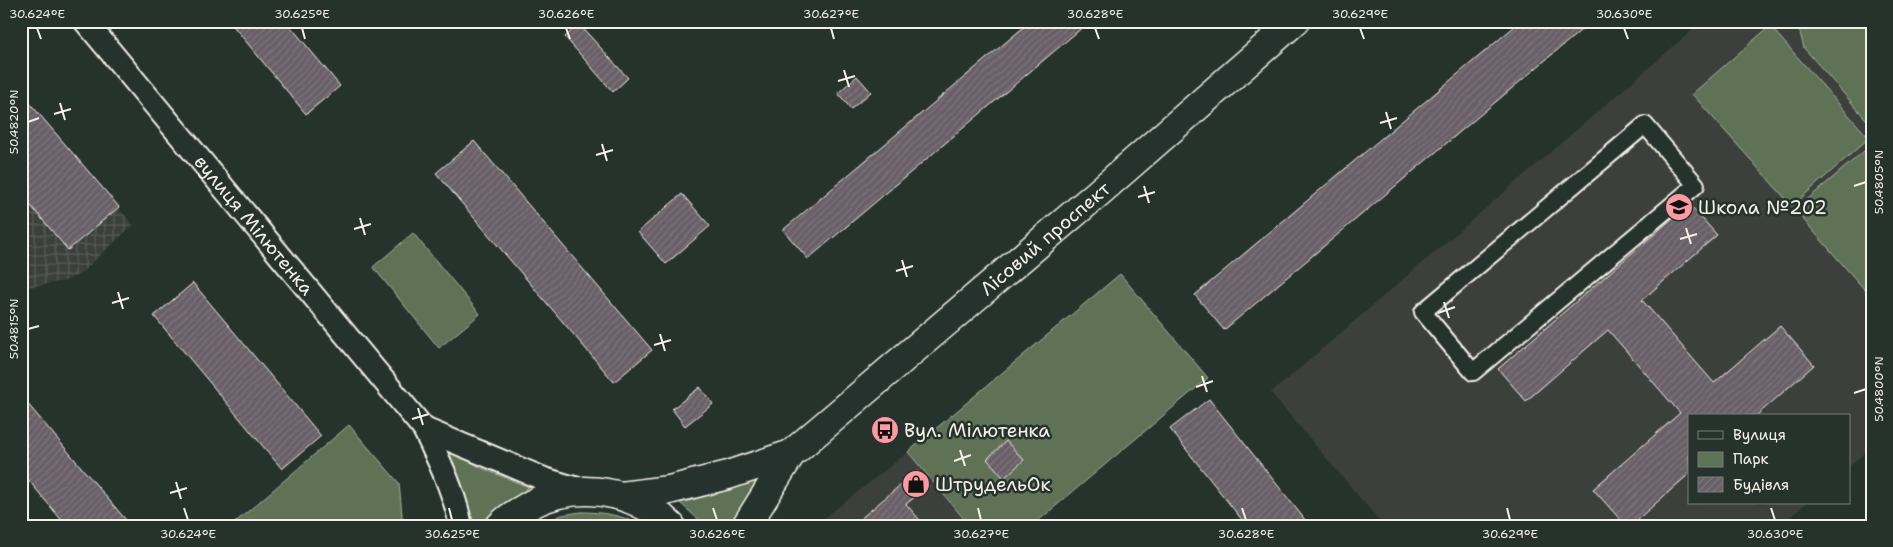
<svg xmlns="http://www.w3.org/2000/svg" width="1893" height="547" font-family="'Shantell Sans',sans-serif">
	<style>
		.built { fill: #3a403e }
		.industrial { fill: url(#industrial-grid) }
		.green { fill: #5e7255; stroke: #a9b29e }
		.building { fill: url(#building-hatch); stroke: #f4f1e8 }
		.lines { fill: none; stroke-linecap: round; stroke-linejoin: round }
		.pedestrian-casing { stroke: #f4f1e8; stroke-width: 20 }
		.minor-casing { stroke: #f4f1e8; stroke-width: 26 }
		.tertiary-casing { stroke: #f4f1e8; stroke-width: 31 }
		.pedestrian { stroke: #26332d; stroke-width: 16 }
		.minor { stroke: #26332d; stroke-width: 22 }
		.tertiary { stroke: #26332d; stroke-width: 28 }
		.ticks { fill: none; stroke: #f4f1e8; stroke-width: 2 }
		.labels { text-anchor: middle; stroke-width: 5; stroke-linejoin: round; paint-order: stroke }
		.poi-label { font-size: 19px; fill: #f4f1e8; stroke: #26332d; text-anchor: start }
		.street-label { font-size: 19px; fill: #f4f1e8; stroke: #26332d }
		.neatline { fill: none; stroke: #f4f1e8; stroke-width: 2 }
		.ticks-label { font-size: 12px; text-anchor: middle; fill: #f4f1e8 }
	</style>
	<defs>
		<pattern id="industrial-grid" width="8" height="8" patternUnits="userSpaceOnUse" patternTransform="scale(1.25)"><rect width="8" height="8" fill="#3a403e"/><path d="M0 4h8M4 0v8" fill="none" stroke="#575c5a"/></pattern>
		<pattern id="building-hatch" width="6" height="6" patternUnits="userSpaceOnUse" patternTransform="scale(1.25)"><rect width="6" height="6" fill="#695f66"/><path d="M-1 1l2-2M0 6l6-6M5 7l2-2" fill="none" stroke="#7f767c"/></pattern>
	</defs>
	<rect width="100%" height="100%" fill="#26332d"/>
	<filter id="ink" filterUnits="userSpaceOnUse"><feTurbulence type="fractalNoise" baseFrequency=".02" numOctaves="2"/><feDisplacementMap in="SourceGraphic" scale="10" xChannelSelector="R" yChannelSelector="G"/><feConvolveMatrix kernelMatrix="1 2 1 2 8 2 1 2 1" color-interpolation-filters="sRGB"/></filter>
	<g filter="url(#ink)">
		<g class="built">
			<path d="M 1703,21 L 1872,21 L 1872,447 L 1849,466 L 1849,416 L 1689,416 L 1689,503 L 1806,503 L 1780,526 L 1384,526 L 1271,393 Z"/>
			<path d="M 908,452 L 970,526 L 816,526 L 817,524 Z"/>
		</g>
		<path class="industrial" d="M 21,94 L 133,225 L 80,274 L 65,281 L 21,288 Z"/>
		<g class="green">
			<path d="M 1797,21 L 1872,21 L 1872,126 L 1804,48 Z"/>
			<path d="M 1770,26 L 1869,138 L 1792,206 L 1692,94 Z"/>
			<path d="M 1871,145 L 1872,146 L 1872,298 L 1795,210 Z"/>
			<path d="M 413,233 L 480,314 L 439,348 L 373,267 Z"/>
			<path d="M 1120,274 L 1208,378 L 1032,526 L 970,526 L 908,452 Z"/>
			<path d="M 349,425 L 399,483 L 403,526 L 231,526 Z"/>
			<path d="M 440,443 L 481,468 L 529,487 L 497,509 L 484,526 L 473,526 L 463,489 Z"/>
			<path d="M 762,473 L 737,514 L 732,526 L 706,526 L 680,503 L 719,493 Z"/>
			<path d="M 581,512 C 602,512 623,515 642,526 L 536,526 L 562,515 Z"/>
		</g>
		<g class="building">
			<path d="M 229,21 L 286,21 L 340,86 L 306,114 Z"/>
			<path d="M 1031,21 L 1090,21 L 808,259 L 783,230 Z"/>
			<path d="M 1521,21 L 1592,21 L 1224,330 L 1195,295 Z"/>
			<path d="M 579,24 L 628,78 L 613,92 L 565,37 Z"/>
			<path d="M 857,76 L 871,92 L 851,109 L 838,93 Z"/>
			<path d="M 21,93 L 119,207 L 68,250 L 21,194 Z"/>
			<path d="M 474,141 L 652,350 L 614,382 L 436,173 Z"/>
			<path d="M 682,194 L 710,226 L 666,264 L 638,232 Z"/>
			<path d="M 1689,204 L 1717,235 L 1642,300 L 1714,383 L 1780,326 L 1814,365 L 1756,416 L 1689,416 L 1689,474 L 1630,526 L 1626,526 L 1593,489 L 1680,413 L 1608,330 L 1526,401 L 1498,369 Z"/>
			<path d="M 193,283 L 321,436 L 282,469 L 154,316 Z"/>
			<path d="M 700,387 L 713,404 L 685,426 L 672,409 Z"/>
			<path d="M 21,396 L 131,526 L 67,526 L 59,517 L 21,471 Z"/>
			<path d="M 1209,399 L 1310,526 L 1247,526 L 1170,429 Z"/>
			<path d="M 1006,441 L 1024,460 L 1004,478 L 987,459 Z"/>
			<path d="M 917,471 L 929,486 L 906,504 L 925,526 L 852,526 Z"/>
		</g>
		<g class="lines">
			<g class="pedestrian-casing">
				<path id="pedestrian" d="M 1645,125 L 1696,185 L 1473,372 L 1423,312 Z"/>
			</g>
			<g class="minor-casing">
				<g id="minor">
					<path id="s1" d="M 85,21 L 424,429 C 439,460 454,491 461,526"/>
					<path d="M 424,429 L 544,479 L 581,490"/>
				</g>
			</g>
			<g class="tertiary-casing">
				<g id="tertiary">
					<path d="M 621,496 L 669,490 L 728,475 L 791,454"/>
					<path d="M 500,526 C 507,518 516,513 525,508 C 564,484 614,486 653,511 C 660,514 665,521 671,526"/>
					<path id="s2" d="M 746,526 L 791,454 L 1097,194 L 1295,21"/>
				</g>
			</g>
			<use href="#pedestrian" class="pedestrian"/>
			<use href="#minor" class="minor"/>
			<use href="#tertiary" class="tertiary"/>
		</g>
	</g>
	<path class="ticks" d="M 37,28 L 41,39M 302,28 L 305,39M 566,28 L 570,39M 831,28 L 834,39M 1095,28 L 1099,39M 1360,28 L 1364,39M 1624,28 L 1628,39M 844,70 L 849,87M 838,81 L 855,76M 60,103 L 65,120M 1386,112 L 1391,129M 54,114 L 71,109M 28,122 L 39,118M 1380,123 L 1397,118M 602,144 L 607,161M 596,155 L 613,150M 1144,186 L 1149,203M 1854,186 L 1866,182M 1138,197 L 1155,192M 360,218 L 365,235M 1686,228 L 1691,244M 354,229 L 371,224M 1680,239 L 1697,234M 902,260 L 907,277M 896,271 L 913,266M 118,292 L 123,309M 1444,302 L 1449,318M 112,303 L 129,298M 1438,313 L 1455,307M 28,329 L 39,326M 660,334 L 665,351M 654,345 L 671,340M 1202,376 L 1207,392M 1196,387 L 1213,381M 1854,393 L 1866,389M 418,408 L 423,425M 412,419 L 429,414M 960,450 L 965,466M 954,461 L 971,455M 176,482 L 181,499M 170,493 L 187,488M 184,508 L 188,520M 449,508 L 452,520M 713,508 L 717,520M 978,508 L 981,520M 1242,508 L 1246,520M 1507,508 L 1510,520M 1771,508 L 1775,520"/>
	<defs>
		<g id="school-disc" transform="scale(1.4375)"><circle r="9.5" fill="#ff9aa2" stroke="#26332d"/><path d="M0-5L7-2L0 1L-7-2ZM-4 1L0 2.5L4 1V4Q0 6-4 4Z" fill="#111"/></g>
		<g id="bus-disc" transform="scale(1.4375)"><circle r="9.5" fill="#ff9aa2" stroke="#26332d"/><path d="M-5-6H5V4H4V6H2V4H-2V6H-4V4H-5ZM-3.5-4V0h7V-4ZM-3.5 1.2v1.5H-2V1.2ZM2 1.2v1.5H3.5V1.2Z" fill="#111"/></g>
		<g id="shop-disc" transform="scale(1.4375)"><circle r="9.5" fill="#ff9aa2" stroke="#26332d"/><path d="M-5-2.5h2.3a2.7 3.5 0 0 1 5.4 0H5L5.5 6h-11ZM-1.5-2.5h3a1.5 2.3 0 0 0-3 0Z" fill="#111"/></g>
	</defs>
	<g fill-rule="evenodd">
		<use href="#school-disc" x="1679" y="207"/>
		<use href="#bus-disc" x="885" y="430"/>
		<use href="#shop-disc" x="916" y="484"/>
	</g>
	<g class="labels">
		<g class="poi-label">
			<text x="1698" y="214">Школа №202</text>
			<text x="904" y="437">Вул. Мілютенка</text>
			<text x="935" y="491">ШтрудельОк</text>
		</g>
		<g class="street-label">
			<text dy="7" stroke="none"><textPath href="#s1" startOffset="265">вулиця Мілютенка</textPath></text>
			<text dy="7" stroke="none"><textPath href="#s2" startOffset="418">Лісовий проспект</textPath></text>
		</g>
	</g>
	<rect width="1893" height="547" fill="none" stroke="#26332d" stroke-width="55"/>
	<rect x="1688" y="414" width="162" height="90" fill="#26332d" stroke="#787f78"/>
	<rect x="1698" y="431" width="25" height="8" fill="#26332d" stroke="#787f78"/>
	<text x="1733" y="440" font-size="15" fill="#f4f1e8">Вулиця</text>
	<rect x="1698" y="452" width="25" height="15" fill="#5e7255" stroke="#787f78"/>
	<text x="1733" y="464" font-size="15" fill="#f4f1e8">Парк</text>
	<rect x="1698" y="477" width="25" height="15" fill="url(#building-hatch)" stroke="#787f78"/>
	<text x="1733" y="490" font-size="15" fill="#f4f1e8">Будівля</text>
	<rect x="28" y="28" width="1838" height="492" class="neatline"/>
	<g class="ticks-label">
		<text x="37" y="18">30.624°E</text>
		<text x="302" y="18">30.625°E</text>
		<text x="566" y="18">30.626°E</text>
		<text x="831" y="18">30.627°E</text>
		<text x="1095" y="18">30.628°E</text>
		<text x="1360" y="18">30.629°E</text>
		<text x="1624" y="18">30.630°E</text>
		<text transform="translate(14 122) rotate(-90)" y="4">50.4820°N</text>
		<text transform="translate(1879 182) rotate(-90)" y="4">50.4805°N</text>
		<text transform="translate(14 329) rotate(-90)" y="4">50.4815°N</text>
		<text transform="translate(1879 389) rotate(-90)" y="4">50.4800°N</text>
		<text x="188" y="538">30.624°E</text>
		<text x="452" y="538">30.625°E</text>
		<text x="717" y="538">30.626°E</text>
		<text x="981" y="538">30.627°E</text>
		<text x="1246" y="538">30.628°E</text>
		<text x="1510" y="538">30.629°E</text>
		<text x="1775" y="538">30.630°E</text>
	</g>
</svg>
